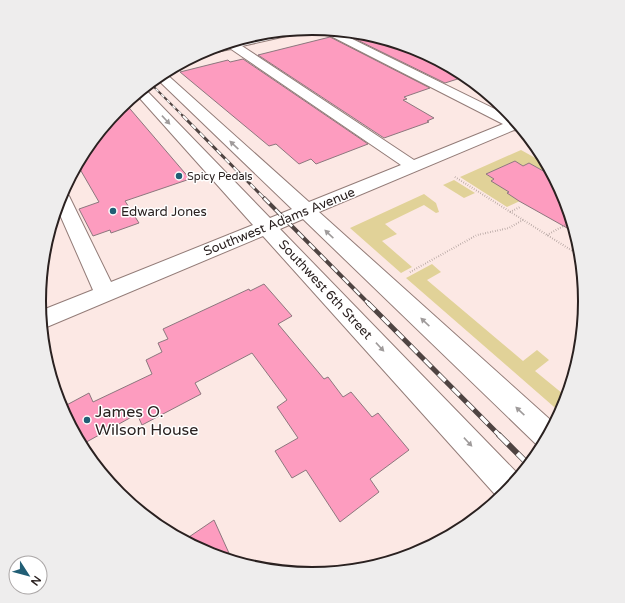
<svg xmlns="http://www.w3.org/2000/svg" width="625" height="603" font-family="'Varela Round',sans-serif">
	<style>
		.green { fill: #e1d298 }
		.building { fill: #fd9cbf; stroke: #8d777e }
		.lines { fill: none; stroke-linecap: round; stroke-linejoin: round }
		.minor-casing { stroke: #937c78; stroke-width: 2 }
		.path { stroke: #958784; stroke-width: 2; stroke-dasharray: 0.5 2; stroke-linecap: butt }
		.minor { fill: #fff; fill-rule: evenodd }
		.rail-far4-casing { stroke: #4f4442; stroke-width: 2 }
		.rail-far3-casing { stroke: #4f4442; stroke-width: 3 }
		.rail-far2-casing { stroke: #4f4442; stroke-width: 4 }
		.rail-far1-casing { stroke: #4f4442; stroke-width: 5 }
		.rail-casing { stroke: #4f4442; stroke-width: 6 }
		.rail-far4 { stroke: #fff; stroke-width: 1.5; stroke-dasharray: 4; stroke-linecap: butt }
		.rail-far3 { stroke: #fff; stroke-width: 2; stroke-dasharray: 6; stroke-linecap: butt }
		.rail-far2 { stroke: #fff; stroke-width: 2.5; stroke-dasharray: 8; stroke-linecap: butt }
		.rail-far1 { stroke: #fff; stroke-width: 3.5; stroke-dasharray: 10; stroke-linecap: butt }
		.rail { stroke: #fff; stroke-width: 4.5; stroke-dasharray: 13; stroke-linecap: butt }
		.oneway { fill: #9f9b9b }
		.poi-dot { fill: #215e75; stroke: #fff; stroke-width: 1.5 }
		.labels { text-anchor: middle; stroke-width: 3; stroke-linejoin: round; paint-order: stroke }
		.far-poi-label { font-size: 11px; fill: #2a2120; stroke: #fff; text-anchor: start }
		.poi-label { font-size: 13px; fill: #2a2120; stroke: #fff; text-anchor: start }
		.street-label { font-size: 13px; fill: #2a2120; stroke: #fff }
		.near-poi-label { font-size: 16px; fill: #2a2120; stroke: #fff; text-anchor: start }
		.rim { fill: none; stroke: #2a2120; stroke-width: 2 }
	</style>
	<rect width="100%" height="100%" fill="#fce8e4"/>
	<g class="green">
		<path d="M 521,150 L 548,165 L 553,175 L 548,172 L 542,175 L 539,174 L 544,171 L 529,163 L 523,166 L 515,161 L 486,174 L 494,179 L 491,181 L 514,189 L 507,193 L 520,201 L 507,207 L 460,177 Z"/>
		<path d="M 454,180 L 475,193 L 464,198 L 443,185 Z"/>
		<path d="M 424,194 L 436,203 L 439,212 L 436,213 L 424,205 L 385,224 L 397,234 L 382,241 L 412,267 L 401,273 L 350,228 Z"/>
		<path d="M 432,264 L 441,272 L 427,280 L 523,361 L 537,350 L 549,360 L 535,371 L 568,398 L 561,413 L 406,278 Z"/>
	</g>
	<g class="building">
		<path d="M 352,32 L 366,33 L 417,49 L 467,76 L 445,83 L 345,34 Z"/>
		<path d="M 330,37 L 430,88 L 404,97 L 407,99 L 403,100 L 434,118 L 427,121 L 429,122 L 384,138 L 258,55 Z"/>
		<path d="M 243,59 L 368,144 L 316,164 L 311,159 L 299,164 L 276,144 L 269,146 L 180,72 L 228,60 L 230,62 Z"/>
		<path d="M 125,103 L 190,179 L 125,201 L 139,223 L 111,233 L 110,230 L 93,236 L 79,209 L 99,202 L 77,164 L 85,149 Z"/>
		<path d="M 515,161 L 523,166 L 529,163 L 554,177 L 565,197 L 576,233 L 519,201 L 507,193 L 509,192 L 491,181 L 494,179 L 486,174 Z"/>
		<path d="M 264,284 L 292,316 L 278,324 L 324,379 L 328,377 L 343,397 L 351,392 L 372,417 L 378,413 L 409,450 L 370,479 L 379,492 L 340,522 L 306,470 L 292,478 L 275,451 L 298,438 L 277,407 L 287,400 L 252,353 L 195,383 L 201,394 L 142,425 L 137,414 L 81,445 L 61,408 L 89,393 L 93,402 L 152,374 L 146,360 L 162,352 L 158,343 L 168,339 L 163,329 L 249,289 L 250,291 Z"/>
		<path d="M 214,520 L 233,562 L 208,554 L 183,541 Z"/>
	</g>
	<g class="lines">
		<g class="minor-casing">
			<path id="minor" d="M 310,28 L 309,31 L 242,46 L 414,160 L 503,124 L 321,31 L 319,29 L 334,30 L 515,119 L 525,132 L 514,130 L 319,212 L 555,424 L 543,448 L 539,447 L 303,219 L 280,229 L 521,477 L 500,500 L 263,236 L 42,329 L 40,311 L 93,290 L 57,208 L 63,191 L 69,196 L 111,282 L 253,225 L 136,94 L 144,88 L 270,218 L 292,209 L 156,78 L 164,72 L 309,202 L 401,165 L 231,49 L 202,55 L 198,54 C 228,38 277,32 310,28 Z"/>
		</g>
		<g class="path">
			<path d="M 455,177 L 582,257"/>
			<path d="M 510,212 L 520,207"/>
			<path d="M 547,235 L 567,224"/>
			<path d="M 410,272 L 477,235 L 509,228 L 523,220"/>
		</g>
		<use href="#minor" class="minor"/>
		<g class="rail-far4-casing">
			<path id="rail-far4" d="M 150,83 L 184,117"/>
		</g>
		<g class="rail-far3-casing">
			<path id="rail-far3" d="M 183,116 L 265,199"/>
		</g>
		<g class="rail-far2-casing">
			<path id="rail-far2" d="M 264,198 L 369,304"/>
		</g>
		<g class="rail-far1-casing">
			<path id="rail-far1" d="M 368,303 L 500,436"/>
		</g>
		<g class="rail-casing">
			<path id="rail" d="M 499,435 L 530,466"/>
		</g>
		<use href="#rail-far4" class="rail-far4"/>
		<use href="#rail-far3" class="rail-far3"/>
		<use href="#rail-far2" class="rail-far2"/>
		<use href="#rail-far1" class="rail-far1"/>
		<use href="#rail" class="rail"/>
	</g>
	<defs><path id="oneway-solid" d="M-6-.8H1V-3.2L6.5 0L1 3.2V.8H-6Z"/></defs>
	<g class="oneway">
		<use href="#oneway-solid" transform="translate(166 120) rotate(47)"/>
		<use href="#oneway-solid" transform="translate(234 145) rotate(-137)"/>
		<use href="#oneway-solid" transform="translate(329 234) rotate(-137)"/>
		<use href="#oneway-solid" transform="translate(425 322) rotate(-137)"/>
		<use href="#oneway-solid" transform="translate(380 347) rotate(47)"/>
		<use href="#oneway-solid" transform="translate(520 411) rotate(-137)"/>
		<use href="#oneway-solid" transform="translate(468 442) rotate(47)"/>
	</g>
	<g class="poi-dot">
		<circle cx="179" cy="176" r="4"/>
		<circle cx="113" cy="211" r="4"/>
		<circle cx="87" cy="420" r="4"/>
	</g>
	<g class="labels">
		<g class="far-poi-label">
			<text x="187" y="180">Spicy Pedals</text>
		</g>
		<g class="poi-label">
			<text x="121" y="216">Edward Jones</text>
		</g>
		<g class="street-label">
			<text transform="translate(279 221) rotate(-22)" y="5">Southwest Adams Avenue</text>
			<text transform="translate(326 289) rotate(47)" y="5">Southwest 6th Street</text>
		</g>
		<g class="near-poi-label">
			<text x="95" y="417">James O.<tspan x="95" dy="18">Wilson House</tspan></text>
		</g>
	</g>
	<path d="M0 0H625V603H0ZM46 301a266 266 0 1 1 532 0a266 266 0 1 1-532 0Z" fill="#eeeded" fill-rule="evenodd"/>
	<path class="rim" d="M46 301a266 266 0 1 1 532 0a266 266 0 1 1-532 0Z"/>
	<g transform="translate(28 575) rotate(126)"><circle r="19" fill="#ffffff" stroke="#aaa6a6"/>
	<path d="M0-3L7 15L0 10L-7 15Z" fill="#215e75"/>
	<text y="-6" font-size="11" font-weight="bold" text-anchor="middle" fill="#2a2120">N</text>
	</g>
</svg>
